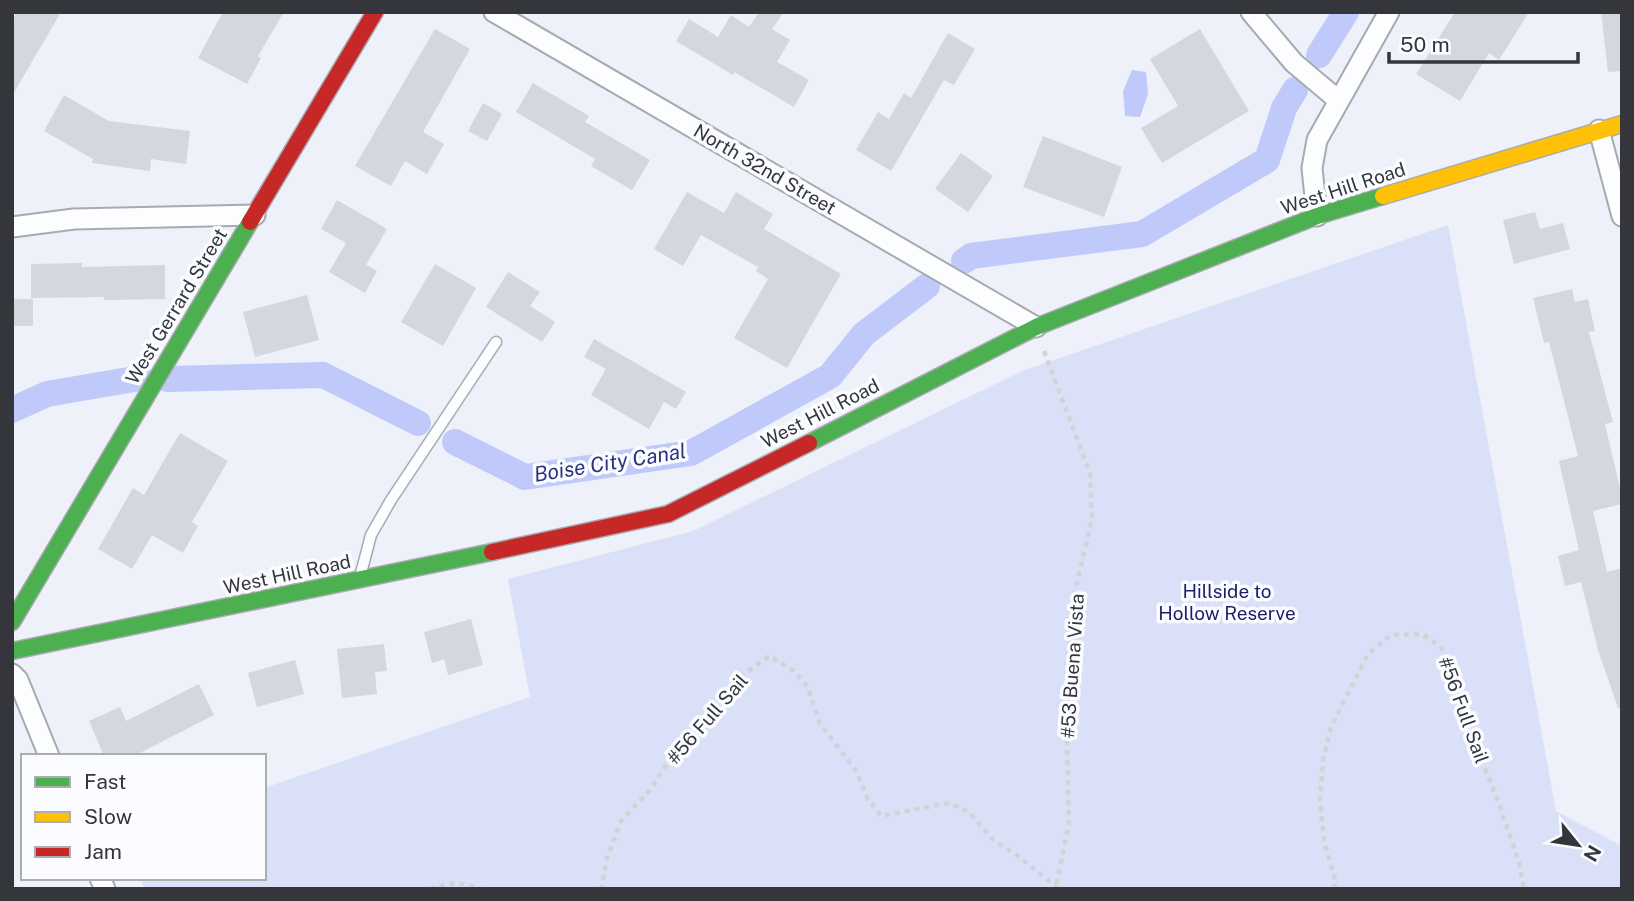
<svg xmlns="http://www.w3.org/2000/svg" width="1634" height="901" font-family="'Public Sans',sans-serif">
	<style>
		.green { fill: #dae0f8 }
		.water { fill: #bfcafb }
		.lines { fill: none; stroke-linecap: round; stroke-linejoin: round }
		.canal { stroke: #bfcafb; stroke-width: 26 }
		.building { fill: #d5d7de }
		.lane-casing { stroke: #a8aab0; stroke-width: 13 }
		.street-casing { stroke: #a8aab0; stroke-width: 23 }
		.fast-casing { stroke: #a8aab0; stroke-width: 19 }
		.slow-casing { stroke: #a8aab0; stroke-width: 19 }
		.jam-casing { stroke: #a8aab0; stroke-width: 19 }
		.path { stroke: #d2d3d5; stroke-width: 4.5; stroke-dasharray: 5 5; stroke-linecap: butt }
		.lane { stroke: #fcfdfe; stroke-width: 10 }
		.street { stroke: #fcfdfe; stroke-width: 19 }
		.fast { stroke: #4caf50; stroke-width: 16 }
		.slow { stroke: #ffc107; stroke-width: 16 }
		.jam { stroke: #c62828; stroke-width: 16 }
		.labels { text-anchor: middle; stroke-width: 7; stroke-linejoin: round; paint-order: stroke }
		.street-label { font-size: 19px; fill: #34363c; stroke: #fbfcff }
		.park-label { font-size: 19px; fill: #1c1e67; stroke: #fbfcff }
		.water-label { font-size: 21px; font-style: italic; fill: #2b337d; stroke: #fbfcff }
	</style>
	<rect width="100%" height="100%" fill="#eef1f9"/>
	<path class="green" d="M 1448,225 L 1556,811 L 1622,846 L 1622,889 L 145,889 L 140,878 L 264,878 L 264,788 L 530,697 L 508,579 L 693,531 L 1022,371 Z"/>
	<path class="water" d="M 1132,70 L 1146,72 L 1148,94 L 1140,117 L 1125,116 L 1123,91 Z"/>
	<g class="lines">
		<g class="canal">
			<path d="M 1319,55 L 1346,12"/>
			<path d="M 964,261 L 971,256 L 1142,234 L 1267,160 L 1284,108 L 1295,90"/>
			<path d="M 168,379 L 323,375 L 418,423"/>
			<path d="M 12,410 L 47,394 L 140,378"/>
			<path d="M 455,442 L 525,477 L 691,453 L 830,376 L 864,334 L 927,286"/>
		</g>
	</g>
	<g class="building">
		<path d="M 17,12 L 61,12 L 12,96 L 12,21 Z"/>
		<path d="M 223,12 L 284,12 L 258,56 L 261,58 L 247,84 L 198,58 Z"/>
		<path d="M 759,12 L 784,12 L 772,29 L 790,40 L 777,62 L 809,80 L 794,107 L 734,72 L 733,75 L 676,41 L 689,19 L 718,37 L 731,15 L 749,27 Z"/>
		<path d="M 1455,12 L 1529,12 L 1499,60 L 1489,53 L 1460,101 L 1416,74 Z"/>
		<path d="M 1601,12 L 1622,12 L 1622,71 L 1608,72 Z"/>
		<path d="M 435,29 L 470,49 L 423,132 L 444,144 L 427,174 L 405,161 L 391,186 L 355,166 Z"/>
		<path d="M 1200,29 L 1249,111 L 1162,163 L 1141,128 L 1178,106 L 1150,59 Z"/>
		<path d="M 948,33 L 975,49 L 954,85 L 944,80 L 891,171 L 856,150 L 878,112 L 889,119 L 904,93 L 911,98 Z"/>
		<path d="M 533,83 L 589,116 L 585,122 L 650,160 L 632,190 L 591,166 L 595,159 L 516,112 Z"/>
		<path d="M 64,95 L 109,121 L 190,131 L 186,164 L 151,159 L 150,171 L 92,163 L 93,159 L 44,131 Z"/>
		<path d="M 483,103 L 502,114 L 487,141 L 468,131 Z"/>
		<path d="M 1043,136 L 1122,167 L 1104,217 L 1023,187 Z"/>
		<path d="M 961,153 L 993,176 L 968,212 L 935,189 Z"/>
		<path d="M 687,192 L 724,213 L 736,192 L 773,214 L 764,229 L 841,274 L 787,368 L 734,338 L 768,279 L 756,271 L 758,267 L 701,235 L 683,266 L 654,249 Z"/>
		<path d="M 337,200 L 387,229 L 366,265 L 377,271 L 365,293 L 329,272 L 346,243 L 321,229 Z"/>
		<path d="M 1535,212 L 1540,229 L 1563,223 L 1570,249 L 1514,264 L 1503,220 Z"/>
		<path d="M 82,263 L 82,267 L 165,265 L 165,299 L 104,300 L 104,297 L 31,298 L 31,264 Z"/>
		<path d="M 435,264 L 476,288 L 443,346 L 401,322 Z"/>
		<path d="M 508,272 L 540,292 L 530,306 L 555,322 L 542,342 L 486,307 Z"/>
		<path d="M 1572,289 L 1575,302 L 1588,299 L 1595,331 L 1589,332 L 1613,422 L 1605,424 L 1622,497 L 1622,504 L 1593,511 L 1607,572 L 1622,568 L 1622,708 L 1618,708 L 1598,650 L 1581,582 L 1565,586 L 1558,556 L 1579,550 L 1559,461 L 1578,456 L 1549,342 L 1544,343 L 1533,298 Z"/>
		<path d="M 307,295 L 319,340 L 255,357 L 243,312 Z"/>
		<rect x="14" y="299" width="19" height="27"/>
		<path d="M 594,339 L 686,392 L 676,409 L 664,402 L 649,429 L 591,395 L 606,369 L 584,357 Z"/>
		<path d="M 180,433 L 228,461 L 192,522 L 198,526 L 183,553 L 152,535 L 132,569 L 98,549 L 133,488 L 144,495 Z"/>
		<path d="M 471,619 L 483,665 L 448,675 L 444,659 L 432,663 L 424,632 Z"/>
		<path d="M 384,644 L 387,671 L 375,672 L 377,694 L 342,698 L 337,649 Z"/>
		<path d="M 295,660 L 304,694 L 257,707 L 248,673 Z"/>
		<path d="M 199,684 L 214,715 L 134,756 L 104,756 L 89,721 L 120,707 L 126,721 Z"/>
	</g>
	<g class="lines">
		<g class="lane-casing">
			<path id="lane" d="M 360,577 L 371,535 L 391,500 L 496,342"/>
		</g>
		<g class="street-casing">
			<g id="street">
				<path d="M 494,12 L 1036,327"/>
				<path d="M 1251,12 L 1294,63 L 1338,100"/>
				<path d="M 1599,130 L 1622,216"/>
				<path d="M 1317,216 L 1312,168 L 1317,140 L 1389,12"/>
				<path d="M 12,227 L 74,219 L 255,215"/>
				<path d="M 12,674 L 18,680 L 49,756"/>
				<path d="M 100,878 L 105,889"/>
			</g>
		</g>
		<g class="fast-casing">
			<g id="fast">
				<path d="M 809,443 L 1036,327 L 1317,216 L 1383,196"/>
				<path d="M 12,622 L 250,222"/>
				<path d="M 12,651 L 492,552"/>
			</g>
		</g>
		<g class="slow-casing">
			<path id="slow" d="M 1383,196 L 1622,124"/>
		</g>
		<g class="jam-casing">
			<g id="jam">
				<path d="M 250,222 L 375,12"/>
				<path d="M 492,552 L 668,514 L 809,443"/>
			</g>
		</g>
		<g class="path">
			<path d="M 1044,351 L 1090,473 L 1092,518 L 1071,609 L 1066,699 L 1069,823 L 1056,886"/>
			<path d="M 430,889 C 448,882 463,882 481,889"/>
			<path d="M 599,889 L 602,886 L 607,858 L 621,821 L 650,790 L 675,751 L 703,726 L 743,675 L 769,656 L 794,671 L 807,686 L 820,724 L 855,769 L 868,799 L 881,816 L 949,803 L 969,812 L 991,838 L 1019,857 L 1059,889"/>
			<path d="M 1334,889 L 1336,882 L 1324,842 L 1320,799 L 1323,761 L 1331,727 L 1368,654 L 1391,635 L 1422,634 L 1441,647 L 1462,710 L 1496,796 L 1519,862 L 1524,889"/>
		</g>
		<use href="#lane" class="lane"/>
		<use href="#street" class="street"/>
		<use href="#fast" class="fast"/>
		<use href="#slow" class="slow"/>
		<use href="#jam" class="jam"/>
	</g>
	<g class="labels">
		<g class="street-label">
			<text transform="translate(765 169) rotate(30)" y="7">North 32nd Street</text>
			<text transform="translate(1343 188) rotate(-18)" y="7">West Hill Road</text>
			<text transform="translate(176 306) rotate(-59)" y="7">West Gerrard Street</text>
			<text transform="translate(820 413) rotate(-27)" y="7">West Hill Road</text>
			<text transform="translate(287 574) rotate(-12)" y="7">West Hill Road</text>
			<text transform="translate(1072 666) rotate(-86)" y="7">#53 Buena Vista</text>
			<text transform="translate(1464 710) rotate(70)" y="7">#56 Full Sail</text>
			<text transform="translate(707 719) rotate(-49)" y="7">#56 Full Sail</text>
		</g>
		<g class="park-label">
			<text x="1227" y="598">Hillside to<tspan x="1227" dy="22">Hollow Reserve</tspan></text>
		</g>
		<g class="water-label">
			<text transform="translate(610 463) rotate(-9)" y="7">Boise City Canal</text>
		</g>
	</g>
	<rect width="1634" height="901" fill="none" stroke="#34363c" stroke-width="28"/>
	<rect x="21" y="754" width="245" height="126" fill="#fbfcff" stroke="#abadb1" stroke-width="2"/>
	<rect x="35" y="777" width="35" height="10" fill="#4caf50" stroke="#abadb1" stroke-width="2"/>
	<text x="84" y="789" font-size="21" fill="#34363c">Fast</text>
	<rect x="35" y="812" width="35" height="10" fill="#ffc107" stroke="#abadb1" stroke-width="2"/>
	<text x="84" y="824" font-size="21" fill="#34363c">Slow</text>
	<rect x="35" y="847" width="35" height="10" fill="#c62828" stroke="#abadb1" stroke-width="2"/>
	<text x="84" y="859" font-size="21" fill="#34363c">Jam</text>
	<g transform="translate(1578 845) rotate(120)" stroke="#fbfcff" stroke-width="5" paint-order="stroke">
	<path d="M0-5L12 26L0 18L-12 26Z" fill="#34363c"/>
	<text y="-10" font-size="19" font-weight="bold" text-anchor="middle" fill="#34363c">N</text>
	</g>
	<path d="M1389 52v10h189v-10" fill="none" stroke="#34363c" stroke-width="3.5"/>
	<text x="1400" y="52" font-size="21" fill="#34363c" stroke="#fbfcff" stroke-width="5" paint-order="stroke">50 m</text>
</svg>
